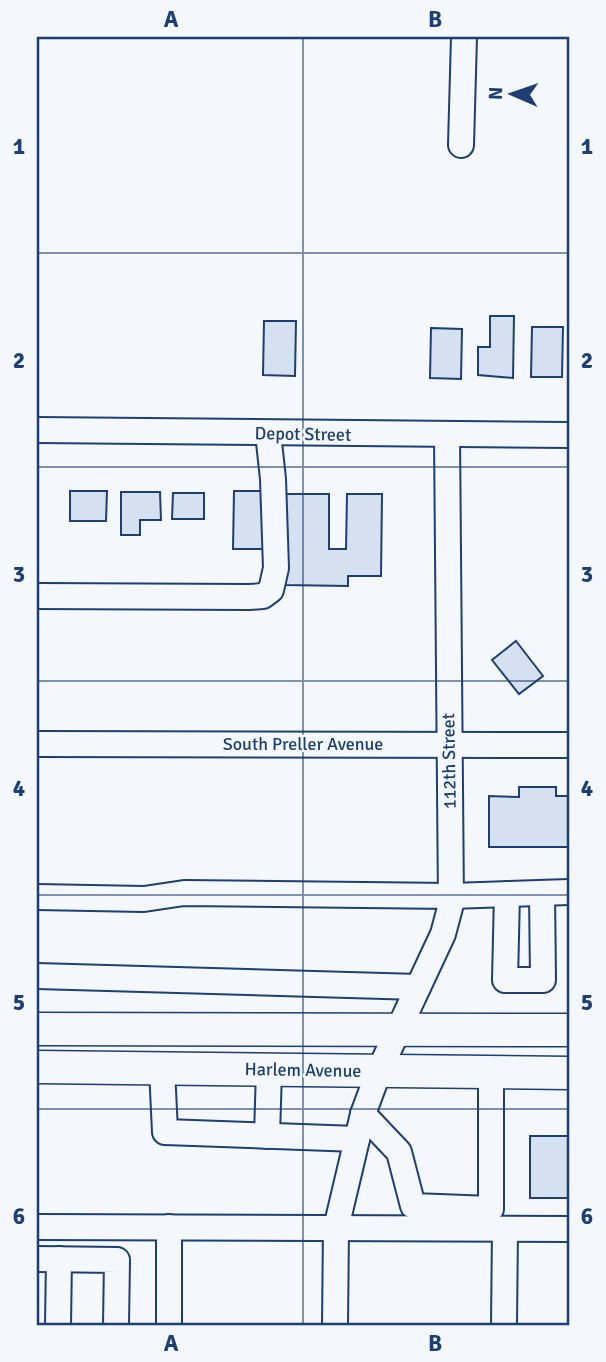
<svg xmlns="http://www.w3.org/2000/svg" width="606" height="1362" font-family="Signika,sans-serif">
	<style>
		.building { fill: #d5e0f0; stroke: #1d3f73; stroke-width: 2 }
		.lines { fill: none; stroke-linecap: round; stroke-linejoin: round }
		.minor-casing { stroke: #1d3f73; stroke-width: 28 }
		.major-casing { stroke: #1d3f73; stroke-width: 35 }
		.minor { stroke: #f4f7fb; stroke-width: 24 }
		.major { stroke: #f4f7fb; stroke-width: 32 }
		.grid { fill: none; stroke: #1d3f73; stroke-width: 2; stroke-opacity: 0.55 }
		.labels { text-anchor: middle; stroke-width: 5; stroke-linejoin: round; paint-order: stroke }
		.street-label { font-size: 18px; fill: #1d3f73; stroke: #f4f7fb }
		.neatline { fill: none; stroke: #1d3f73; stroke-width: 2.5 }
		.grid-label { font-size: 23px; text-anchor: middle; font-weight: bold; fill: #1d3f73 }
	</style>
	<rect width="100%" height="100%" fill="#f4f7fb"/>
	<g class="building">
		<path d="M 490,316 L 514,316 L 513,378 L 478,375 L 478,347 L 490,347 Z"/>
		<path d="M 264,321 L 296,321 L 295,376 L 263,375 Z"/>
		<path d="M 532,327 L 563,327 L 562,377 L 531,377 Z"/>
		<path d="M 431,328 L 462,329 L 461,379 L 430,378 Z"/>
		<path d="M 70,491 L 107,491 L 106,521 L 70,521 Z"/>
		<path d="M 234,491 L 265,491 L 264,549 L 233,549 Z"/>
		<path d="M 121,492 L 160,492 L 161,520 L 140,520 L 140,535 L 121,535 Z"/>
		<path d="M 173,493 L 204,493 L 204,519 L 172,519 Z"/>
		<path d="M 284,494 L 329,494 L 329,549 L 346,549 L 347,494 L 382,494 L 381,576 L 348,576 L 348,586 L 284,585 Z"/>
		<path d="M 516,641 L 543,676 L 519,694 L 492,660 Z"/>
		<path d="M 519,787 L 556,787 L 556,796 L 569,796 L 569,847 L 489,847 L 489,796 L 519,797 Z"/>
		<rect x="530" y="1136" width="39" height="62"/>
	</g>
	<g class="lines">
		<g class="minor-casing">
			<g id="minor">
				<path d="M 461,145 L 464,37"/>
				<path d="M 37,430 L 569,435"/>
				<path d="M 37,596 L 249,597 L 263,596 L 271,590 L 276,568 L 273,479 L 268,433"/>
				<path d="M 37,744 L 569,745"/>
				<path d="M 507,894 L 505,980 L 543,980 L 542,893"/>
				<path d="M 37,897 L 144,899 L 184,893 L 451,896 L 569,892"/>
				<path d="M 37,976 L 418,987"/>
				<path d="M 162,1069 L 165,1132 L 357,1139"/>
				<path d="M 363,1114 L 399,1152 L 413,1206 L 491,1209 L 491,1072"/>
				<path d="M 267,1136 L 269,1070"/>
				<path d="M 37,1227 L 569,1229"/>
				<path d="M 37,1259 L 117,1260 L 116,1325"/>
				<path d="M 58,1325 L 59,1259"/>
				<path d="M 169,1325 L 169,1227"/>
				<path d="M 335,1325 L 336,1228 L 363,1114 L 379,1071 L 443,934 L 451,904 L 447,435"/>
				<path d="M 504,1325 L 505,1229"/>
			</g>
		</g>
		<g class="major-casing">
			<g id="major">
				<path d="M 37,1029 L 569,1030"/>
				<path d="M 37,1067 L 569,1073"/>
			</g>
		</g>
		<use href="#minor" class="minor"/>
		<use href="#major" class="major"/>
	</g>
	<path class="grid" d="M 303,37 L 303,1325M 37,253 L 569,253M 37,467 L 569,467M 37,681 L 569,681M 37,895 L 569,895M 37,1109 L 569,1109"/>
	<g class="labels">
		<g class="street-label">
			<text transform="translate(303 434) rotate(1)" y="6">Depot Street</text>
			<text x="303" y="750">South Preller Avenue</text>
			<text transform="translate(449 761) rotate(-91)" y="6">112th Street</text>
			<text transform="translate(303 1070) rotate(1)" y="6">Harlem Avenue</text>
		</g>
	</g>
	<rect width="606" height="1362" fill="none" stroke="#f4f7fb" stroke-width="77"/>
	<g transform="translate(512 94) rotate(272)" stroke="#f4f7fb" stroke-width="5" paint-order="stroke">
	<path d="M0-5L12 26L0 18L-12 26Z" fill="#1d3f73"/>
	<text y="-10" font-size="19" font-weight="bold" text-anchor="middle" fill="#1d3f73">N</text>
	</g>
	<rect x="38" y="38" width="530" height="1286" class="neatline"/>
	<g class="grid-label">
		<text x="171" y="27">A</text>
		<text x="435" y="27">B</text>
		<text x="19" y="154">1</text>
		<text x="587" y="154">1</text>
		<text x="19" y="368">2</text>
		<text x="587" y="368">2</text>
		<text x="19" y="582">3</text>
		<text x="587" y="582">3</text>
		<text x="19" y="796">4</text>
		<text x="587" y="796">4</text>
		<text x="19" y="1010">5</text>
		<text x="587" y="1010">5</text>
		<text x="19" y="1224">6</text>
		<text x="587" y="1224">6</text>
		<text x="171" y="1351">A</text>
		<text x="435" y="1351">B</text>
	</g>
</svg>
